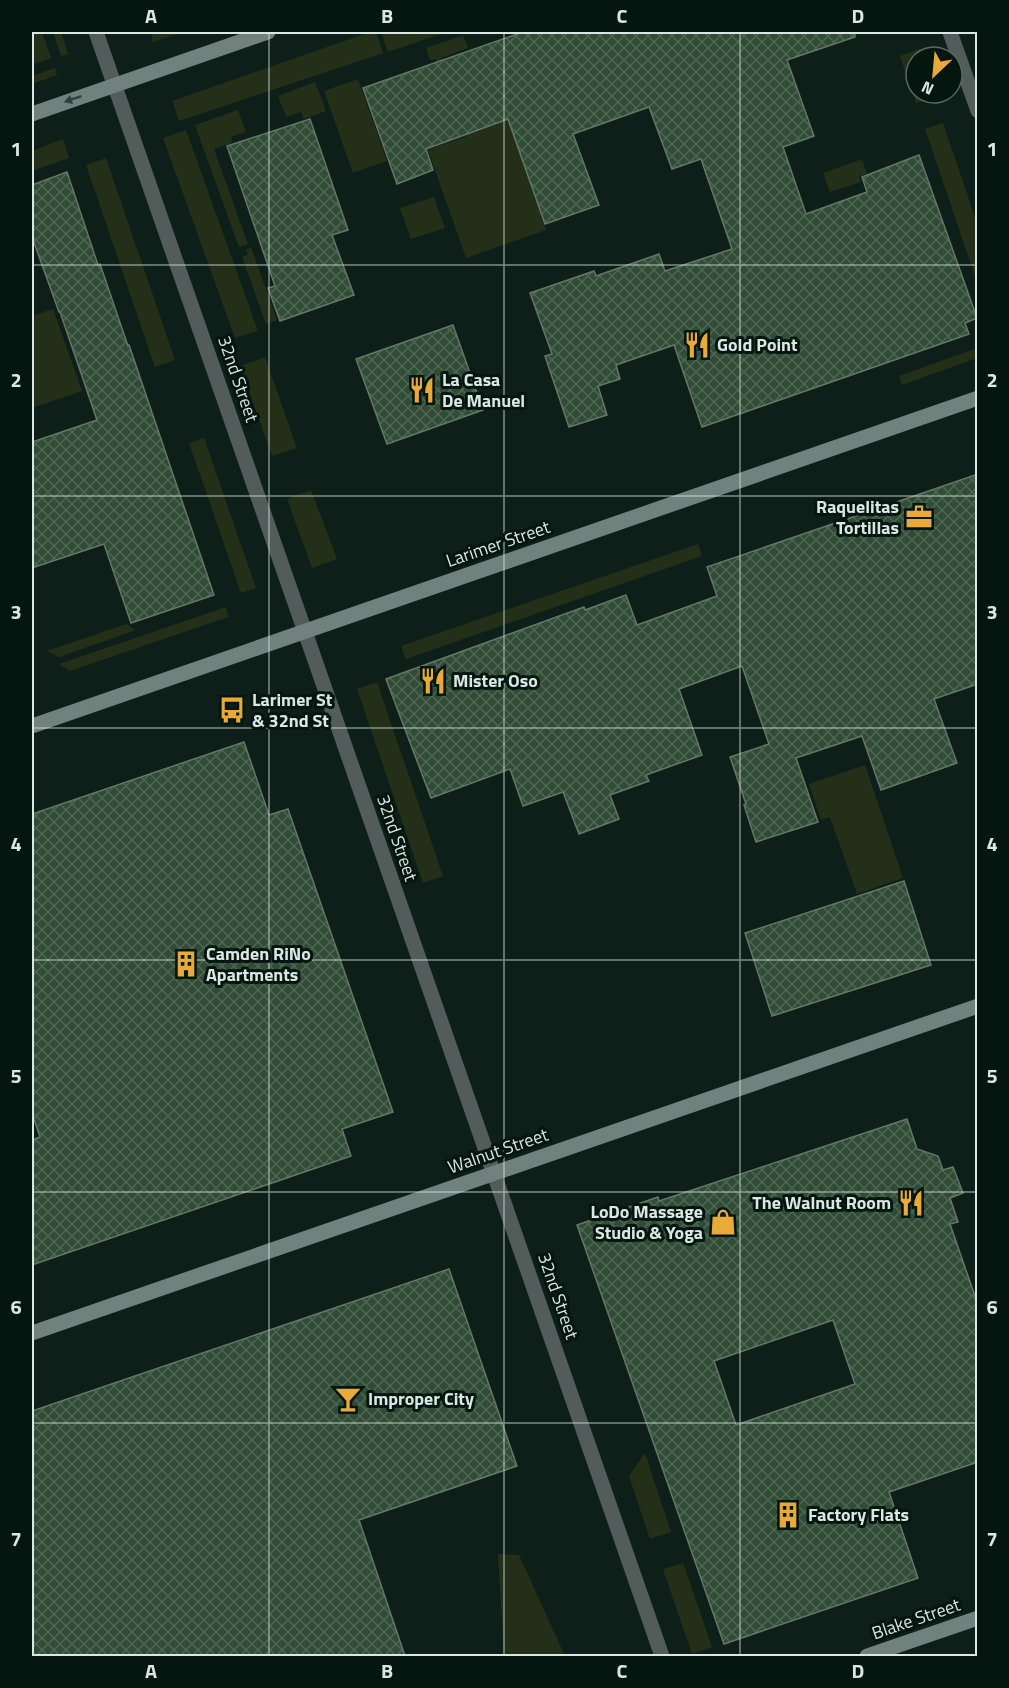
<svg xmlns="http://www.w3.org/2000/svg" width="1009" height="1688" font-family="'Titillium Web',sans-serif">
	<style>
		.green { fill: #242f1a }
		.building { fill: url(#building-cross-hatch); stroke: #667668; stroke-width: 1.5; fill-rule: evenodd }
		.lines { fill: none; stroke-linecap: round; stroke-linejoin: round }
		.street { stroke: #525c5a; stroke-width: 15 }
		.secondary { stroke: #71817e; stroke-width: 15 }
		.oneway { fill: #30413b }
		.grid { fill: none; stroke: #dbe7e2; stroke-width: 1.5; stroke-opacity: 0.55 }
		.labels { text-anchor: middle; stroke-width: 6; stroke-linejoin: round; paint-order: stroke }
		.poi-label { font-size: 18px; font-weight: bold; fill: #dbe7e2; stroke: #04160f; text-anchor: start }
		.street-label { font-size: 18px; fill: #dbe7e2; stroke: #04160f }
		.neatline { fill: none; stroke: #dbe7e2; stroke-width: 2 }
		.grid-label { font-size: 20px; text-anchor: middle; font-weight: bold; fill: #dbe7e2 }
	</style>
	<defs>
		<pattern id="building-cross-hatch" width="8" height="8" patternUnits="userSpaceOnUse" patternTransform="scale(1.5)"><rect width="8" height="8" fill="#314c36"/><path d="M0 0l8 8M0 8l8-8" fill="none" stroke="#4e6653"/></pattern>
	</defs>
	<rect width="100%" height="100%" fill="#0d1f18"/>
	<g class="green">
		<path d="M 32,32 L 42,32 L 51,58 L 32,65 Z"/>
		<path d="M 53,32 L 61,32 L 68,54 L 61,56 Z"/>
		<path d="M 156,32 L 183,32 L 153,42 L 151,33 Z"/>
		<path d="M 370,32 L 376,32 L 383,53 L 179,121 L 172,101 Z"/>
		<path d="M 381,32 L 447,32 L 388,52 Z"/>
		<path d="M 463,35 L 468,48 L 441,58 L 444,66 L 438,68 L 435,59 L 430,60 L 426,48 Z"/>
		<path d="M 920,49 L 923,57 L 916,57 L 916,93 L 935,93 L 937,97 L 916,103 L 900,56 Z"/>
		<path d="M 55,68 L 57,75 L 32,84 L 32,76 Z"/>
		<path d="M 358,79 L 387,161 L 353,173 L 324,91 Z"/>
		<path d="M 315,82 L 326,111 L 304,119 L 301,112 L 286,117 L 278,96 Z"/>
		<path d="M 504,103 L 546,230 L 466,258 L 428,150 L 467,136 L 462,122 Z"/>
		<path d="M 238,110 L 246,132 L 231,137 L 232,143 L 214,149 L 248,244 L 239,247 L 195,125 Z"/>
		<path d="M 943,123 L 977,223 L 977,282 L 925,129 Z"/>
		<path d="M 186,130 L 258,331 L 235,338 L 163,138 Z"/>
		<path d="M 63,139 L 69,158 L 32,171 L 32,151 Z"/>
		<path d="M 106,158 L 175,360 L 155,367 L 86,165 Z"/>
		<path d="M 862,159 L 867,174 L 859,176 L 861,182 L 830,192 L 823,173 Z"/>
		<path d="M 434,197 L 445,228 L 411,239 L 400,208 Z"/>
		<path d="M 251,247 L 277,320 L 266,324 L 242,257 L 248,255 L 246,250 Z"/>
		<path d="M 53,309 L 82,391 L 32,408 L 32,316 Z"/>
		<path d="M 977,348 L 977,358 L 902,385 L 899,376 Z"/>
		<path d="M 265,357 L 297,448 L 272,456 L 240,366 Z"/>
		<path d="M 204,438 L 256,588 L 241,593 L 189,443 Z"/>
		<path d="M 311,490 L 337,559 L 312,568 L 287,499 Z"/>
		<path d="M 698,544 L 702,556 L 406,659 L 401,646 Z"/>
		<path d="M 226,607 L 228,617 L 70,671 L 59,664 Z"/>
		<path d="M 126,624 L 136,630 L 59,657 L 47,651 Z"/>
		<path d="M 377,682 L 443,876 L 423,883 L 357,689 Z"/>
		<path d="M 865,765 L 903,878 L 857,894 L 830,817 L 821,820 L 809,784 Z"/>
		<path d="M 645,1453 L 671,1532 L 650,1539 L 629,1476 Z"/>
		<path d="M 498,1554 L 519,1555 L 565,1656 L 504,1656 Z"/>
		<path d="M 683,1563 L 712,1647 L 692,1654 L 663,1569 Z"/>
	</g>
	<g class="building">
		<path d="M 523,32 L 855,32 L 855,37 L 787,60 L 814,136 L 783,147 L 806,214 L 867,192 L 862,177 L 919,155 L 977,318 L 965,323 L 969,334 L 702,427 L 674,345 L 616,365 L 620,379 L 598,386 L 607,415 L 569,427 L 545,356 L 552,354 L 530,293 L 594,271 L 596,276 L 659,254 L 665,271 L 732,249 L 701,159 L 672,169 L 649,107 L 573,134 L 599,205 L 545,224 L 508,119 L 426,149 L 433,170 L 397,184 L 363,88 Z"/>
		<path d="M 310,119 L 348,230 L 332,235 L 354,295 L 280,321 L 268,288 L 275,286 L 227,146 Z"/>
		<path d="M 67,172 L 98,265 L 100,264 L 128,346 L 129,345 L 214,595 L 131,623 L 104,544 L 32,568 L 32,442 L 97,420 L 60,312 L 59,312 L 32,237 L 32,185 Z"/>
		<path d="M 453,325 L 483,410 L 387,444 L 356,359 Z"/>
		<path d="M 978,474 L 978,684 L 934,699 L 957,763 L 881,790 L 862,736 L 796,758 L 818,822 L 756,842 L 744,805 L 746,804 L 730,757 L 769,744 L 742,666 L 679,689 L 702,755 L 646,775 L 649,781 L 610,795 L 619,819 L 579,834 L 563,792 L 523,806 L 510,769 L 431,798 L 386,679 L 584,607 L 585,610 L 626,595 L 637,625 L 717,596 L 707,567 Z"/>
		<path d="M 244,742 L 269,815 L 288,809 L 393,1112 L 342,1129 L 351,1156 L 32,1265 L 32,1140 L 40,1137 L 32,1113 L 32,814 Z"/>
		<path d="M 904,881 L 931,965 L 772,1016 L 745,933 Z"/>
		<path d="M 907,1119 L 917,1149 L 938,1156 L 943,1170 L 953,1167 L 963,1193 L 950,1198 L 958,1222 L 950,1224 L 978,1305 L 978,1462 L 889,1492 L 918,1578 L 724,1644 L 577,1225 L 658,1197 L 659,1201 ZM 833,1320 L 855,1384 L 736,1425 L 714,1361 Z"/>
		<path d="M 449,1269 L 517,1466 L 359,1520 L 405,1656 L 32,1656 L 32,1411 Z"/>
	</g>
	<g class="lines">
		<g class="street">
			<path d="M 96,32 L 662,1656"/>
			<path d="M 950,32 L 978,111"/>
		</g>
		<g class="secondary">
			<path d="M 32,114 L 268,32"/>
			<path d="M 32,726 L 978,398"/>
			<path d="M 32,1333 L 978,1006"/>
			<path d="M 867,1656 L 978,1618"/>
		</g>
	</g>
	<defs><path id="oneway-solid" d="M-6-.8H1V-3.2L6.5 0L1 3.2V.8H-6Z" transform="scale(1.5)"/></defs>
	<use class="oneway" href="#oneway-solid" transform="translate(73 99) rotate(161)"/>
	<path class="grid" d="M 269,32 L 269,1656M 504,32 L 504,1656M 740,32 L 740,1656M 32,265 L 978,265M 32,496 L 978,496M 32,728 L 978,728M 32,960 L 978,960M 32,1192 L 978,1192M 32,1423 L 978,1423"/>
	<defs>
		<g id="restaurant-bare" transform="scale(2.07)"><path d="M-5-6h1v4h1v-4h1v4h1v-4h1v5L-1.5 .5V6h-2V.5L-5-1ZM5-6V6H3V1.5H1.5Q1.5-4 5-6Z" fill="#eaaa39" stroke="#04160f" stroke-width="2.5" paint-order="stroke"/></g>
		<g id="office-bare" transform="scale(2.07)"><path d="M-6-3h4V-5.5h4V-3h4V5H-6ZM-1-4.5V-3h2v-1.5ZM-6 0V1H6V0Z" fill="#eaaa39" stroke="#04160f" stroke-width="2.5" paint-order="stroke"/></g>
		<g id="bus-bare" transform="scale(2.07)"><path d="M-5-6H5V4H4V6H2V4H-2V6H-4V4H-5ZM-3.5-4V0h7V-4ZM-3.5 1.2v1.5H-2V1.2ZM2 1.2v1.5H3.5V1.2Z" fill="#eaaa39" stroke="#04160f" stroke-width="2.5" paint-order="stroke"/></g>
		<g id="building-bare" transform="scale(2.07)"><path d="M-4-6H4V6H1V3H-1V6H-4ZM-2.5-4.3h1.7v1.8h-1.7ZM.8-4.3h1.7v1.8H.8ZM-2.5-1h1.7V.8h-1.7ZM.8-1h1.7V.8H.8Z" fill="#eaaa39" stroke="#04160f" stroke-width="2.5" paint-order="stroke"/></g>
		<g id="shop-bare" transform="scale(2.07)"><path d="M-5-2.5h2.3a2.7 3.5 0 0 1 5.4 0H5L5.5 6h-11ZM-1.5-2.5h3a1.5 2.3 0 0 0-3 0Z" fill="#eaaa39" stroke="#04160f" stroke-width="2.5" paint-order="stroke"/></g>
		<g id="bar-bare" transform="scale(2.07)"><path d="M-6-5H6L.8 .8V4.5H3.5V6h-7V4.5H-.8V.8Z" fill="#eaaa39" stroke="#04160f" stroke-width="2.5" paint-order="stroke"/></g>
	</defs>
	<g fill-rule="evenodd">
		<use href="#restaurant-bare" x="697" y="345"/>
		<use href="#restaurant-bare" x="422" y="390"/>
		<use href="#office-bare" x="919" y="517"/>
		<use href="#restaurant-bare" x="433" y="681"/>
		<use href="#bus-bare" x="232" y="710"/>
		<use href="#building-bare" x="186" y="964"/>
		<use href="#restaurant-bare" x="911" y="1203"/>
		<use href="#shop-bare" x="723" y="1222"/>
		<use href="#bar-bare" x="348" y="1399"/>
		<use href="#building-bare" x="788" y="1515"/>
	</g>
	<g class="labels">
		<g class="poi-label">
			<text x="717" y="351">Gold Point</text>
			<text x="442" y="386">La Casa<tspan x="442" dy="21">De Manuel</tspan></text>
			<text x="899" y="513" text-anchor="end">Raquelitas<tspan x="899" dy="21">Tortillas</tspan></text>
			<text x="453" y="687">Mister Oso</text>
			<text x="252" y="706">Larimer St<tspan x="252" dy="21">&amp; 32nd St</tspan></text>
			<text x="206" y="960">Camden RiNo<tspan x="206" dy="21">Apartments</tspan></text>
			<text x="891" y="1209" text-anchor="end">The Walnut Room</text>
			<text x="703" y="1218" text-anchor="end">LoDo Massage<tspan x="703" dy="21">Studio &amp; Yoga</tspan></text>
			<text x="368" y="1405">Improper City</text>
			<text x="808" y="1521">Factory Flats</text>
		</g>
		<g class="street-label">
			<text transform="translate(238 379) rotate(71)" y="6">32nd Street</text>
			<text transform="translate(498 544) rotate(-19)" y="6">Larimer Street</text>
			<text transform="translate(397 838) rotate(71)" y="6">32nd Street</text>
			<text transform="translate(498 1151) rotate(-19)" y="6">Walnut Street</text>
			<text transform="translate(558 1296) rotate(71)" y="6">32nd Street</text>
			<text transform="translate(916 1619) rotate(-19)" y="6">Blake Street</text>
		</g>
	</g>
	<rect width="1009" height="1688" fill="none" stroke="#04160f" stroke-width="66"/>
	<g transform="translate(934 75) rotate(206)"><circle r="28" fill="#04160f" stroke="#5a6a63" stroke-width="1.5"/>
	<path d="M0-4.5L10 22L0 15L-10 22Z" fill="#eaaa39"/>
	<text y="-9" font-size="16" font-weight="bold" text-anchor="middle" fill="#dbe7e2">N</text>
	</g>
	<rect x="33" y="33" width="943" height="1622" class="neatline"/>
	<g class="grid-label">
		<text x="151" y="23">A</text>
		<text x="387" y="23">B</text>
		<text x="622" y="23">C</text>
		<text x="858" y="23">D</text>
		<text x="16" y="156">1</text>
		<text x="992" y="156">1</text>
		<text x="16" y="387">2</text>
		<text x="992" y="387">2</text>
		<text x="16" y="619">3</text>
		<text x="992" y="619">3</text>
		<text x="16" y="851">4</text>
		<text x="992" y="851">4</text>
		<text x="16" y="1083">5</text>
		<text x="992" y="1083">5</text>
		<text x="16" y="1314">6</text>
		<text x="992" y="1314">6</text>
		<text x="16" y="1546">7</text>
		<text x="992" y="1546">7</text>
		<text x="151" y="1678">A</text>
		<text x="387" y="1678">B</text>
		<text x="622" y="1678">C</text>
		<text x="858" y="1678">D</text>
	</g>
</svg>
